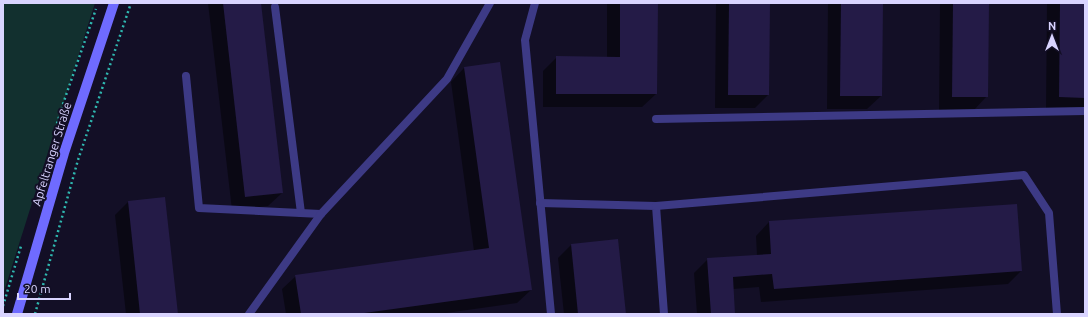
<svg xmlns="http://www.w3.org/2000/svg" width="1088" height="317" font-family="Ubuntu,sans-serif">
	<style>
		.green { fill: #12302f }
		.shadow { fill: #0007 }
		.building { fill: #241b47 }
		.lines { fill: none; stroke-linecap: round; stroke-linejoin: round }
		.path { stroke: #2fb8b0; stroke-width: 2.5; stroke-dasharray: 2 3; stroke-linecap: butt }
		.lane { stroke: #3d3a85; stroke-width: 8 }
		.secondary { stroke: #6f6bff; stroke-width: 10 }
		.labels { text-anchor: middle; stroke-width: 4; stroke-linejoin: round; paint-order: stroke }
		.street-label { font-size: 12px; fill: #d9d4ff; stroke: #130f26 }
	</style>
	<rect width="100%" height="100%" fill="#130f26"/>
	<path class="green" d="M 3,3 L 95,3 L 3,295 Z"/>
	<g class="shadow">
		<path d="M 208,3 L 260,3 L 282,193 L 268,206 L 232,210 Z"/>
		<path d="M 607,3 L 657,3 L 656,94 L 642,107 L 543,107 L 543,71 L 557,57 L 607,58 Z"/>
		<path d="M 716,3 L 769,3 L 768,95 L 755,108 L 715,108 Z"/>
		<path d="M 828,3 L 882,3 L 881,96 L 867,109 L 827,109 Z"/>
		<path d="M 940,3 L 988,3 L 987,96 L 974,110 L 939,110 Z"/>
		<path d="M 1047,3 L 1085,3 L 1085,109 L 1046,110 Z"/>
		<path d="M 464,68 L 531,290 L 517,303 L 439,314 L 286,314 L 282,289 L 296,276 L 474,251 L 451,82 Z"/>
		<path d="M 128,202 L 177,314 L 126,314 L 115,215 Z"/>
		<path d="M 1016,205 L 1021,271 L 1008,284 L 761,302 L 759,287 L 733,289 L 734,314 L 697,314 L 694,273 L 708,259 L 757,256 L 756,236 L 769,222 Z"/>
		<path d="M 617,240 L 625,314 L 564,314 L 558,258 L 571,245 Z"/>
	</g>
	<g class="building">
		<path d="M 223,3 L 261,3 L 283,193 L 245,197 Z"/>
		<path d="M 620,3 L 658,3 L 657,94 L 556,94 L 556,56 L 620,57 Z"/>
		<path d="M 729,3 L 770,3 L 769,95 L 728,95 Z"/>
		<path d="M 841,3 L 883,3 L 882,96 L 840,96 Z"/>
		<path d="M 953,3 L 989,3 L 988,97 L 952,97 Z"/>
		<path d="M 1060,3 L 1085,3 L 1085,98 L 1059,97 Z"/>
		<path d="M 500,62 L 532,290 L 357,314 L 301,314 L 295,275 L 489,248 L 464,67 Z"/>
		<path d="M 165,197 L 178,314 L 140,314 L 128,201 Z"/>
		<path d="M 1017,204 L 1022,271 L 774,289 L 772,274 L 733,277 L 735,314 L 711,314 L 707,258 L 771,254 L 769,221 Z"/>
		<path d="M 618,239 L 626,314 L 578,314 L 571,244 Z"/>
	</g>
	<g class="lines">
		<g class="path">
			<path d="M 54,133 L 64,101 L 96,9"/>
			<path d="M 3,306 L 21,246"/>
			<path d="M 35,314 L 78,160 L 131,3"/>
		</g>
		<g class="lane">
			<path d="M 535,3 L 525,40 L 551,314"/>
			<path d="M 275,7 L 301,213"/>
			<path d="M 186,76 L 199,208 L 321,214"/>
			<path d="M 656,119 L 1085,111"/>
			<path d="M 540,203 L 656,206 L 664,314"/>
			<path d="M 656,206 L 1024,175 L 1049,213 L 1057,314"/>
			<path d="M 249,314 L 321,214 L 447,79 L 490,3"/>
		</g>
		<path class="secondary" d="M 17,314 L 64,153 L 114,3"/>
	</g>
	<g class="labels">
		<g class="street-label">
			<text transform="translate(52 154) rotate(-73)" y="4">Apfeltranger Straße</text>
		</g>
	</g>
	<rect width="1088" height="317" fill="none" stroke="#d9d4ff" stroke-width="8"/>
	<g transform="translate(1052 36)" stroke="#130f26" stroke-width="3" paint-order="stroke">
	<path d="M0-3L7 15L0 10L-7 15Z" fill="#d9d4ff"/>
	<text y="-6" font-size="11" font-weight="bold" text-anchor="middle" fill="#d9d4ff">N</text>
	</g>
	<path d="M18 293v6h52v-6" fill="none" stroke="#d9d4ff" stroke-width="2"/>
	<text x="24" y="293" font-size="12" fill="#d9d4ff" stroke="#130f26" stroke-width="3" paint-order="stroke">20 m</text>
</svg>
